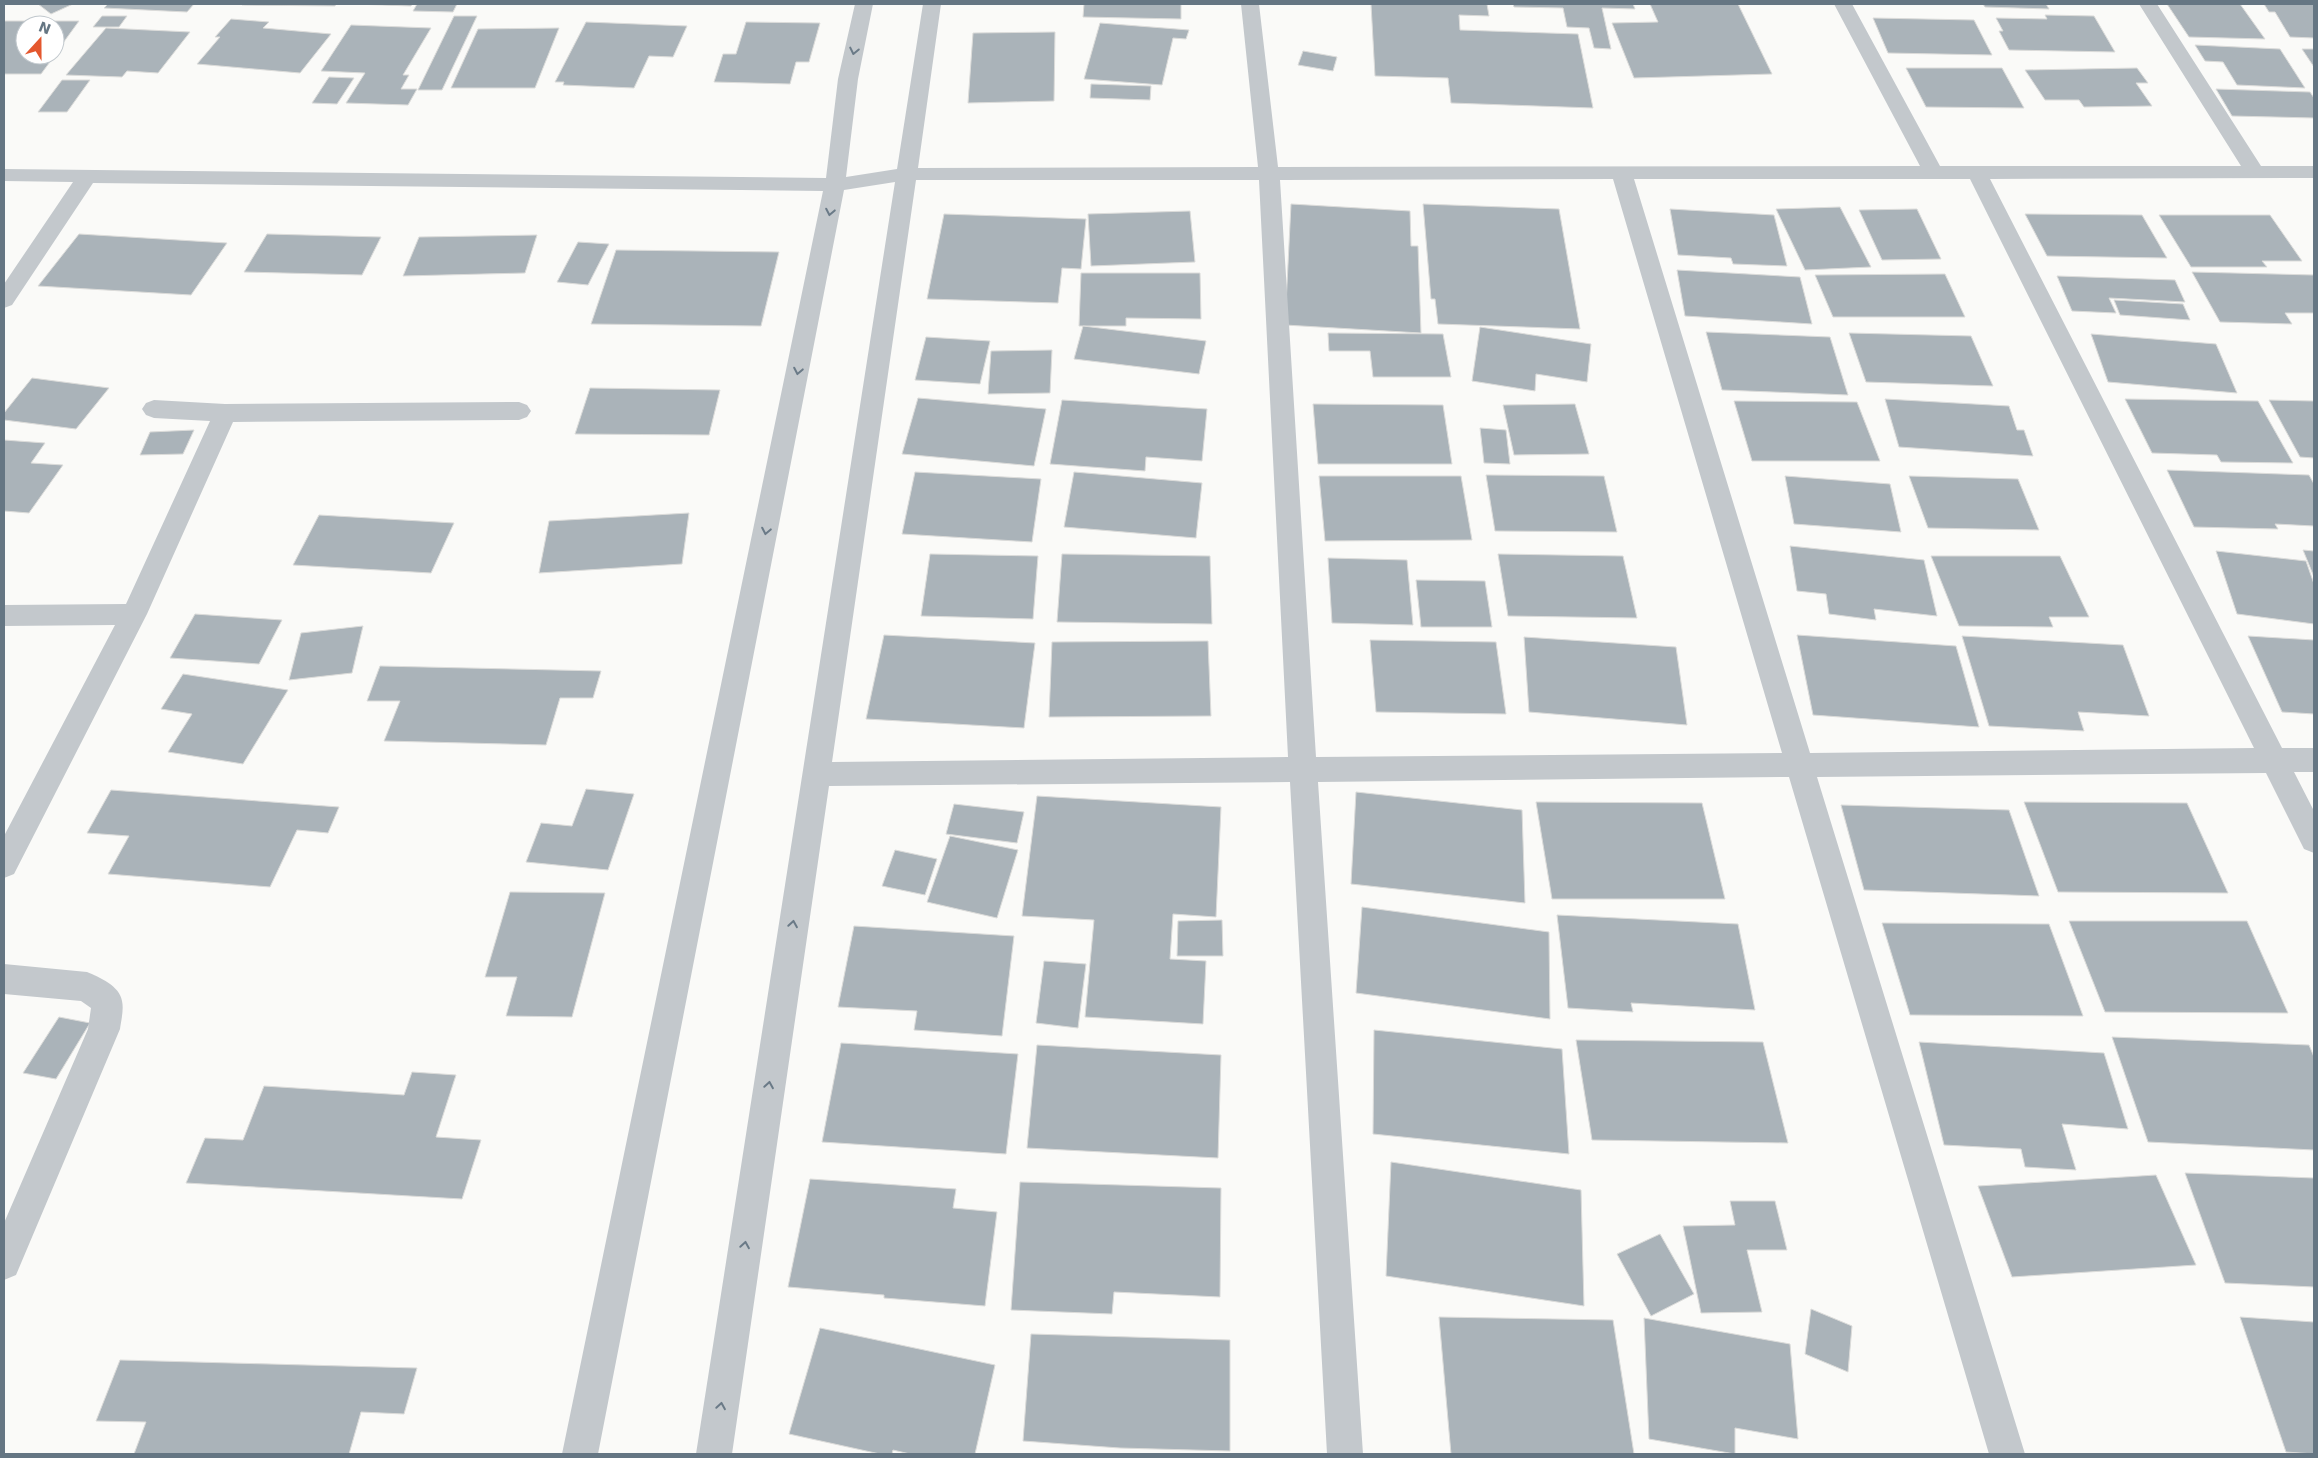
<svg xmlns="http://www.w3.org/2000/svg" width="2318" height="1458" font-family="'DejaVu Sans',sans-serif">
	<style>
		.building { fill: #aab3b9; stroke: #dcdcda }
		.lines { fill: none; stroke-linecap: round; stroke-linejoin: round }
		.minor { fill: #c3c8cc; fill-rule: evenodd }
		.oneway { stroke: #6a7a87 }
	</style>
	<rect width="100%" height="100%" fill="#fafaf8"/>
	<g class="building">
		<path d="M 38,4 L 73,4 L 51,14 Z"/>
		<path d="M 108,4 L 194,4 L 187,12 L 104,8 Z"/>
		<path d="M 243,4 L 336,4 L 335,6 L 242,5 Z"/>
		<path d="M 354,4 L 412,4 L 411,6 Z"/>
		<path d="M 417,4 L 457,4 L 453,12 L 413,11 Z"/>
		<path d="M 1084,4 L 1181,4 L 1181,19 L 1083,17 Z"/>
		<path d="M 1371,4 L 1487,4 L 1489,16 L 1459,15 L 1460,30 L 1578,34 L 1593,108 L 1451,103 L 1448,78 L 1375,76 Z"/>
		<path d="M 1513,4 L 1633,4 L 1635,9 L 1602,8 L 1611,49 L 1594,48 L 1589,28 L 1567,27 L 1563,8 L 1514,7 Z"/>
		<path d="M 1650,4 L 1738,4 L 1772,74 L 1634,78 L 1612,23 L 1658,22 Z"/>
		<path d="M 1983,4 L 2046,4 L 2049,9 L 1985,7 Z"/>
		<path d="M 2167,4 L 2240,4 L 2265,39 L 2189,37 Z"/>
		<path d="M 2264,4 L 2314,4 L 2314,38 L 2290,37 L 2275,12 L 2269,12 Z"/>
		<path d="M 2045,15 L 2094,16 L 2115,52 L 2009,50 L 1999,31 L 2003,31 L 1996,18 L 2047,19 Z"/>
		<path d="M 102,16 L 127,16 L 119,27 L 93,27 Z"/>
		<path d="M 454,16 L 477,16 L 442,90 L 418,90 Z"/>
		<path d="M 1873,18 L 1974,20 L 1992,55 L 1888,53 Z"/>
		<path d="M 231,19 L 269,22 L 263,28 L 331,34 L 300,73 L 197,64 L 220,37 L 215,37 Z"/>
		<path d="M 4,21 L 79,21 L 55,54 L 55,25 L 25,25 L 25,55 L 55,55 L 41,74 L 4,74 Z"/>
		<path d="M 586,22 L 687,26 L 673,57 L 649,56 L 634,88 L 563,85 L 564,82 L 555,82 Z"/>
		<path d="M 746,22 L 820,23 L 809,62 L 796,62 L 790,84 L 714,82 L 723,54 L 736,54 Z"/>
		<path d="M 1100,23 L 1189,30 L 1186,39 L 1173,38 L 1162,85 L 1084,79 Z"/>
		<path d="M 351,25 L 431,28 L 403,75 L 409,75 L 401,89 L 417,89 L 408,105 L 346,103 L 365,73 L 321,71 Z"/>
		<path d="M 106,28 L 190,32 L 158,73 L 127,71 L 122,77 L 66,75 Z"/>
		<path d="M 559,28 L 535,88 L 451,88 L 478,29 Z"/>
		<path d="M 1055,32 L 1054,101 L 968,103 L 973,33 Z"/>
		<path d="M 2195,45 L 2280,49 L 2305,88 L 2237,85 L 2223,62 L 2205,61 Z"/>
		<path d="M 2302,49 L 2314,49 L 2314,67 Z"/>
		<path d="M 1303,51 L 1337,57 L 1333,71 L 1298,65 Z"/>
		<path d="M 1906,68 L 2002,68 L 2024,108 L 1926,107 Z"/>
		<path d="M 2137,68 L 2148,83 L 2136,83 L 2152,106 L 2084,107 L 2079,100 L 2045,100 L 2025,70 Z"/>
		<path d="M 329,77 L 354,78 L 337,104 L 312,103 Z"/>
		<path d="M 62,80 L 90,80 L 67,112 L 38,112 Z"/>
		<path d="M 1091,84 L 1151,86 L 1150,100 L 1090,98 Z"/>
		<path d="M 2216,89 L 2310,92 L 2314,98 L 2314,118 L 2232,116 Z"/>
		<path d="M 1291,204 L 1410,211 L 1411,246 L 1418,246 L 1421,333 L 1285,325 Z"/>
		<path d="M 1423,204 L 1559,209 L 1580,329 L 1438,324 L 1435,299 L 1431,299 Z"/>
		<path d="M 1840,207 L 1871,267 L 1805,270 L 1776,209 Z"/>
		<path d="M 1670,209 L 1774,215 L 1787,266 L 1733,264 L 1731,258 L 1678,255 Z"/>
		<path d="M 1917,209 L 1941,259 L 1882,260 L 1859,210 Z"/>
		<path d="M 1190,211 L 1195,262 L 1091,266 L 1088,214 Z"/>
		<path d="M 944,214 L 1086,219 L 1081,269 L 1062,268 L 1058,303 L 927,299 Z"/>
		<path d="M 2025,214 L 2142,215 L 2167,258 L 2047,256 Z"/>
		<path d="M 2159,215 L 2270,215 L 2302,261 L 2262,261 L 2267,267 L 2191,267 Z"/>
		<path d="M 79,234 L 227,243 L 191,295 L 38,286 Z"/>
		<path d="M 267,234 L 381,237 L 362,275 L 244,272 Z"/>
		<path d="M 537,235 L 525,273 L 403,276 L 419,237 Z"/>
		<path d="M 578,242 L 609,244 L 588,285 L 557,282 Z"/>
		<path d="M 616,250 L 779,252 L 761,326 L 591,324 Z"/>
		<path d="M 1677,270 L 1800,277 L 1812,324 L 1685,316 Z"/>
		<path d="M 2192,272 L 2314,275 L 2314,313 L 2285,313 L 2292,324 L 2220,322 Z"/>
		<path d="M 1081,273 L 1200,273 L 1201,319 L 1126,318 L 1126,326 L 1079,326 Z"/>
		<path d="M 1945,274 L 1965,317 L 1833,317 L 1815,275 Z"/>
		<path d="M 2057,276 L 2175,280 L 2185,302 L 2109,298 L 2116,313 L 2072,311 Z"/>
		<path d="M 2114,300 L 2183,304 L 2190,320 L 2120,315 Z"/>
		<path d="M 1083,326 L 1206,341 L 1199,374 L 1074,359 Z"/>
		<path d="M 1480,327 L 1591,344 L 1587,382 L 1536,374 L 1535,391 L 1472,381 Z"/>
		<path d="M 1706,332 L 1830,337 L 1848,395 L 1722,390 Z"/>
		<path d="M 1328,333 L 1443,334 L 1451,377 L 1373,377 L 1370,351 L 1329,351 Z"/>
		<path d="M 1849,333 L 1971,336 L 1993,386 L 1866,382 Z"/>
		<path d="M 2091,334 L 2216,344 L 2237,393 L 2108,382 Z"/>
		<path d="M 926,337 L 990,341 L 980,384 L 915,380 Z"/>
		<path d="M 1052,350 L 1050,393 L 988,394 L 991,351 Z"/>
		<path d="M 32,378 L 109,388 L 76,429 L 4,420 L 4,413 Z"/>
		<path d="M 590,388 L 720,390 L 709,435 L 575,434 Z"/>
		<path d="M 918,398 L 1046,409 L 1034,466 L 902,454 Z"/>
		<path d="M 1885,399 L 2009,406 L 2017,430 L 2024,430 L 2033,456 L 1899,447 Z"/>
		<path d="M 2125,399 L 2258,401 L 2293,463 L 2221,462 L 2217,455 L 2152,453 Z"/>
		<path d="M 1062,400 L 1207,409 L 1202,461 L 1146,457 L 1145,471 L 1050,464 Z"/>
		<path d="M 2269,400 L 2314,401 L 2314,458 L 2300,457 Z"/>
		<path d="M 1734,401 L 1857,402 L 1880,461 L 1752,461 Z"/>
		<path d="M 1313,404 L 1443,405 L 1452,464 L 1318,464 Z"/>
		<path d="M 1575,404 L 1589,454 L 1514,455 L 1503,405 Z"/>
		<path d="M 1480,428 L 1506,430 L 1510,464 L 1484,463 Z"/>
		<path d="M 194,430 L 183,454 L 140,455 L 150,432 Z"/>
		<path d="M 4,440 L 45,443 L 31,463 L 63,465 L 29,513 L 4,511 Z"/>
		<path d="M 2167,470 L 2309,475 L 2314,484 L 2314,526 L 2275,524 L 2278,529 L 2194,527 Z"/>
		<path d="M 915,472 L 1041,479 L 1032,542 L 902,534 Z"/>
		<path d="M 1074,472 L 1202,483 L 1196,538 L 1064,527 Z"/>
		<path d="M 1486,475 L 1604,476 L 1617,532 L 1495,531 Z"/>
		<path d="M 1319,476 L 1461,476 L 1472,540 L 1325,541 Z"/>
		<path d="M 1785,476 L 1890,484 L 1901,532 L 1794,524 Z"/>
		<path d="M 1909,476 L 2018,479 L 2039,530 L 1928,528 Z"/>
		<path d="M 689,513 L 682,564 L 539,573 L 549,521 Z"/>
		<path d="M 319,515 L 454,523 L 431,573 L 293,565 Z"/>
		<path d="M 1790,546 L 1924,560 L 1937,616 L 1874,609 L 1876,620 L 1829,614 L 1826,594 L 1797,591 Z"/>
		<path d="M 2303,550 L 2314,551 L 2314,577 Z"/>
		<path d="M 2216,551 L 2306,561 L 2314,584 L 2314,624 L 2237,614 Z"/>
		<path d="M 930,554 L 1038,556 L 1033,619 L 921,616 Z"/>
		<path d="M 1062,554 L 1210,556 L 1212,624 L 1057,622 Z"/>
		<path d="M 1498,554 L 1623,556 L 1637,618 L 1508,616 Z"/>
		<path d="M 1931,556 L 2060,556 L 2089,617 L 2049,617 L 2053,627 L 1959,626 Z"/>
		<path d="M 1328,558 L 1407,560 L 1413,625 L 1332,623 Z"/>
		<path d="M 1416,580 L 1485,581 L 1492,627 L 1421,627 Z"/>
		<path d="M 195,614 L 282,620 L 259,664 L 170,658 Z"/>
		<path d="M 363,626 L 352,673 L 289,680 L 301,633 Z"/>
		<path d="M 884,635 L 1035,643 L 1024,728 L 866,719 Z"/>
		<path d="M 1797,635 L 1956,646 L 1979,727 L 1813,715 Z"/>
		<path d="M 1962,636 L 2123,645 L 2149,716 L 2078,712 L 2084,731 L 1989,726 Z"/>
		<path d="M 2248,636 L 2314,640 L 2314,714 L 2282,712 Z"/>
		<path d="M 1524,637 L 1676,647 L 1687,725 L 1529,712 Z"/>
		<path d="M 1370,640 L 1496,642 L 1506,714 L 1376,712 Z"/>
		<path d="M 1208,641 L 1211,716 L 1049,717 L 1052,642 Z"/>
		<path d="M 380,666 L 601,671 L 593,698 L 560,698 L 546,745 L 384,741 L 400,701 L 367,701 Z"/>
		<path d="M 183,674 L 288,690 L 243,764 L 168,752 L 192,714 L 161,709 Z"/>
		<path d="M 586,789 L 634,794 L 608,870 L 526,862 L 541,823 L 572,826 Z"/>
		<path d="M 111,790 L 339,807 L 328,833 L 297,830 L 270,887 L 108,874 L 129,836 L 87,833 Z"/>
		<path d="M 1356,792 L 1522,810 L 1525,903 L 1351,884 Z"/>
		<path d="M 1037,796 L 1221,807 L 1216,917 L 1173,914 L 1170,959 L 1206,961 L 1203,1024 L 1085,1017 L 1094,920 L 1022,916 Z"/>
		<path d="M 1536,802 L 1702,803 L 1725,899 L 1552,899 Z"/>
		<path d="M 2024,802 L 2187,803 L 2228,893 L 2058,892 Z"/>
		<path d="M 954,804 L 1024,812 L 1017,843 L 946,834 Z"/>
		<path d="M 1841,805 L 2009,810 L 2039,896 L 1864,890 Z"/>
		<path d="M 950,836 L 1018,850 L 997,918 L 927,902 Z"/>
		<path d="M 895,850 L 937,859 L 925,895 L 882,886 Z"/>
		<path d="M 510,892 L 605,893 L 572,1017 L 506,1016 L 517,977 L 485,977 Z"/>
		<path d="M 1362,907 L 1549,932 L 1550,1019 L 1356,993 Z"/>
		<path d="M 1557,915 L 1738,924 L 1755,1010 L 1631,1003 L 1633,1012 L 1568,1008 Z"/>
		<path d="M 1222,920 L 1223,956 L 1177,956 L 1178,921 Z"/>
		<path d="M 2069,921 L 2247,921 L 2288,1013 L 2105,1012 Z"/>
		<path d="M 1882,923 L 2049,924 L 2083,1016 L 1910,1015 Z"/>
		<path d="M 854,926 L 1014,936 L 1002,1036 L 914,1030 L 917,1011 L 838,1007 Z"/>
		<path d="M 1044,961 L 1086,964 L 1078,1028 L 1036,1023 Z"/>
		<path d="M 59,1017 L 90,1023 L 56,1079 L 23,1073 Z"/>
		<path d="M 1374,1030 L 1562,1049 L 1569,1154 L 1373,1134 Z"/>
		<path d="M 2112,1037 L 2309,1045 L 2314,1057 L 2314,1150 L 2148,1142 Z"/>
		<path d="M 1576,1040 L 1763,1042 L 1788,1143 L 1592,1140 Z"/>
		<path d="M 1919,1042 L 2104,1053 L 2128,1129 L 2062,1124 L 2076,1170 L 2025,1167 L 2021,1149 L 1944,1145 Z"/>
		<path d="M 841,1043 L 1018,1054 L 1006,1154 L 822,1142 Z"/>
		<path d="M 1037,1045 L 1221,1055 L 1218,1158 L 1027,1148 Z"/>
		<path d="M 412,1072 L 456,1075 L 436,1137 L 481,1140 L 462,1199 L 186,1183 L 205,1138 L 243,1140 L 264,1086 L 404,1095 Z"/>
		<path d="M 1391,1162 L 1581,1190 L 1584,1306 L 1386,1276 Z"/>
		<path d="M 2185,1173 L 2314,1178 L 2314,1287 L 2225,1283 Z"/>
		<path d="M 2156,1175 L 2196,1265 L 2012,1277 L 1978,1186 Z"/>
		<path d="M 810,1179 L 956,1189 L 953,1208 L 997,1212 L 985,1306 L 884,1298 L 884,1295 L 788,1287 Z"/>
		<path d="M 1020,1182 L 1221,1188 L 1220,1297 L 1114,1292 L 1112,1314 L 1011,1310 Z"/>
		<path d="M 1730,1201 L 1775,1201 L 1787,1250 L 1747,1250 L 1762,1312 L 1701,1313 L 1683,1226 L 1735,1225 Z"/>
		<path d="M 1660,1234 L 1694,1294 L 1651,1316 L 1617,1254 Z"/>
		<path d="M 1811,1309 L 1852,1326 L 1848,1372 L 1805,1354 Z"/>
		<path d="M 1439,1317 L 1613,1320 L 1634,1454 L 1451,1454 Z"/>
		<path d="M 2240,1317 L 2314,1322 L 2314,1454 L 2286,1452 Z"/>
		<path d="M 1644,1318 L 1790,1344 L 1798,1439 L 1735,1428 L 1735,1454 L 1649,1439 Z"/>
		<path d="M 820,1328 L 995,1365 L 975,1454 L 910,1454 L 893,1450 L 892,1454 L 880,1454 L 789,1434 Z"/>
		<path d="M 1031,1334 L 1230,1340 L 1230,1451 L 1120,1448 L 1023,1441 Z"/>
		<path d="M 120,1360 L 417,1368 L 404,1414 L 361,1412 L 349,1454 L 134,1454 L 146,1422 L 96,1421 Z"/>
	</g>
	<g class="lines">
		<g class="minor">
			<path d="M 855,4 L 873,4 L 858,79 L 846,177 L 897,169 L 923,4 L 941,4 L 918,168 L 1258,167 L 1241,4 L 1259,4 L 1278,167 L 1920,166 L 1834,4 L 1852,4 L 1940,166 L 2241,166 L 2139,4 L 2157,4 L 2261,166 L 2314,166 L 2314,178 L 1990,179 L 2282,748 L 2314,748 L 2314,772 L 2294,772 L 2314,811 L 2314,853 L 2304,849 L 2266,773 L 1817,777 L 2025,1454 L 1989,1454 L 1789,777 L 1318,782 L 1363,1454 L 1327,1454 L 1290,782 L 829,786 L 732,1454 L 696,1454 L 895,182 L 844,190 L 598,1454 L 562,1454 L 823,191 L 93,183 L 12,305 L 4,308 L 4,284 L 73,182 L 4,181 L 4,169 L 826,178 L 838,79 ZM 1613,179 L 1782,753 L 1316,757 L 1280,180 ZM 1634,179 L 1970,179 L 2254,748 L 1810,753 ZM 916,180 L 1259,180 L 1288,757 L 832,762 Z"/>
			<path d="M 154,400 L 225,404 L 519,402 L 527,405 L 531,411 L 527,417 L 519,420 L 233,422 L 147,614 L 14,874 L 4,878 L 4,836 L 115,625 L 4,626 L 4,605 L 126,604 L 210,421 L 154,418 L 146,415 L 142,409 L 146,403 Z"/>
			<path d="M 4,964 L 87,972 C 99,977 120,986 122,1001 C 124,1010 121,1021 120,1029 L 16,1275 L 4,1280 L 4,1223 L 88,1029 L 91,1008 L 81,1001 L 4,994 Z"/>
		</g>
	</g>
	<defs><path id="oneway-chevron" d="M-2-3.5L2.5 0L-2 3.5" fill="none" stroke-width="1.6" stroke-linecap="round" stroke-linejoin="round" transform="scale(1.25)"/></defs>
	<g class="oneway">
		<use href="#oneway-chevron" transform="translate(854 51) rotate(102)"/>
		<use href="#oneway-chevron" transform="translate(830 212) rotate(101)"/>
		<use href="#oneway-chevron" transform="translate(798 371) rotate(101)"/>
		<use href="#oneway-chevron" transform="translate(766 531) rotate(101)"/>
		<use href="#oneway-chevron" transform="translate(793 924) rotate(-81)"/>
		<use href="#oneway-chevron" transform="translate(769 1085) rotate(-81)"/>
		<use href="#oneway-chevron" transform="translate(745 1245) rotate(-81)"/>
		<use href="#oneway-chevron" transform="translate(721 1406) rotate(-81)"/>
	</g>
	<rect width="2318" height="1458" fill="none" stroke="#657683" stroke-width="10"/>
	<g transform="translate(40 40) rotate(21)"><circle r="24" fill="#ffffff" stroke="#c1c8cd"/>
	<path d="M0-4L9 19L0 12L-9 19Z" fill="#e4572e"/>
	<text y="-8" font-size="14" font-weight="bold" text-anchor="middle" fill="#657683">N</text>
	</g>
</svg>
